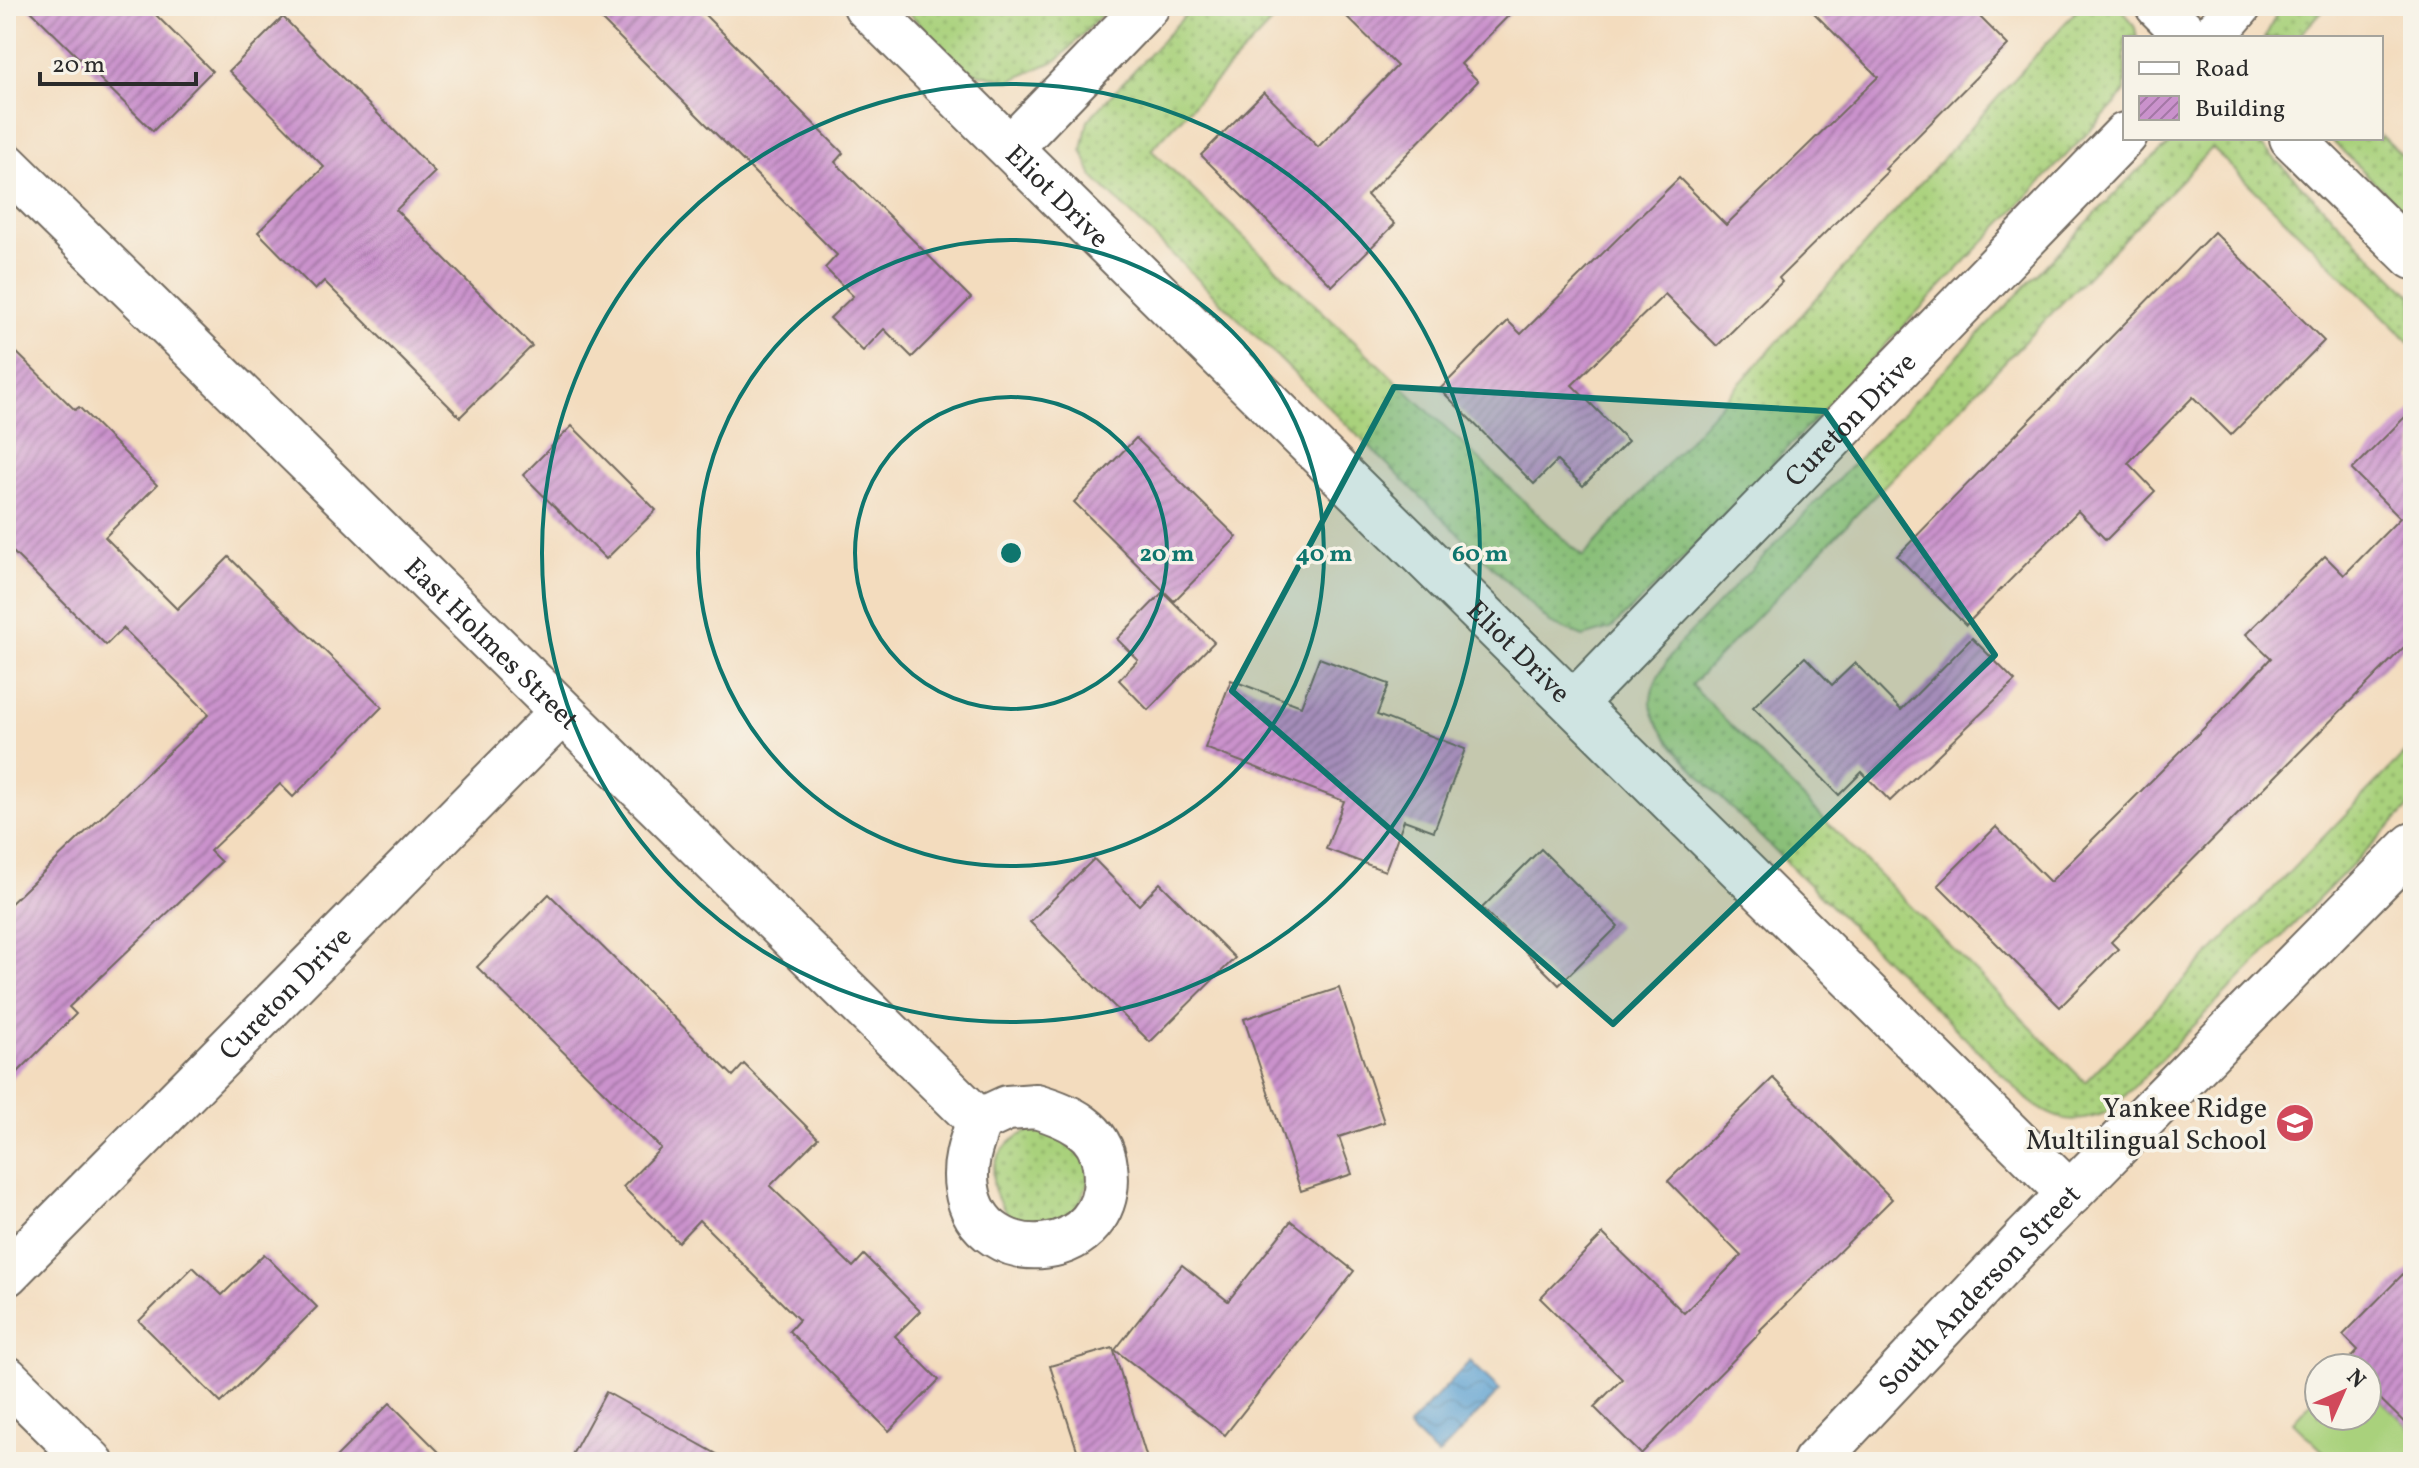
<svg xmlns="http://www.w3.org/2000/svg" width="2419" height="1468" font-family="Vollkorn,serif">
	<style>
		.grass { fill: url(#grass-dots); stroke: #6a7e54; stroke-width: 2 }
		.pitch { fill: #a9d17c; stroke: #6a7e54; stroke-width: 2 }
		.water { fill: url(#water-waves); stroke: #44667e; stroke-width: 2 }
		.building { fill: url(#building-hatch) }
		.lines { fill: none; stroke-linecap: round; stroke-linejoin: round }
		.minor-casing { stroke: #71695e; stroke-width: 48 }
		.minor { stroke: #fff; stroke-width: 44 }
		.marked { fill: #0f766e; fill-opacity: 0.2; stroke: #0f766e; stroke-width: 6; stroke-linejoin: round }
		.ring { fill: none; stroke: #0f766e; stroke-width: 4 }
		.labels { text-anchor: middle; stroke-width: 7; stroke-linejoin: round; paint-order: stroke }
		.street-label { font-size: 28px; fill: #2b2b2b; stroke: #f7f3e8 }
		.poi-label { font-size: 28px; fill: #2b2b2b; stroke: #f7f3e8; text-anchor: end }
		.centre { fill: #0f766e; stroke: #f7f3e8; stroke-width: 4 }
		.ring-label { font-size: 24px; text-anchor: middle; font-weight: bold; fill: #0f766e; stroke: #f7f3e8; stroke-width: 7; stroke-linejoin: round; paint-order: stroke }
	</style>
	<defs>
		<pattern id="grass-dots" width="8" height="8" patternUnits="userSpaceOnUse" patternTransform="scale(2)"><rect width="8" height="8" fill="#a9d17c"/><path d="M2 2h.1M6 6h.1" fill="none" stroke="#8aaa66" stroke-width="1.8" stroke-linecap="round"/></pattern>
		<pattern id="water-waves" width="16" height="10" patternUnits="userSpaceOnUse" patternTransform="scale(2)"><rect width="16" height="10" fill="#5ca0d1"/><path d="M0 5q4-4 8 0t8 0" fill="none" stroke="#4c83aa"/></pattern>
		<pattern id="building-hatch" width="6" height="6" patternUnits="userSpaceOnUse" patternTransform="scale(2)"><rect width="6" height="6" fill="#ca92cc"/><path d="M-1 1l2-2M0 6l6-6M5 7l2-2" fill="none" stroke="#a477a6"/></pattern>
	</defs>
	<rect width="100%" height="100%" fill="#f7f3e8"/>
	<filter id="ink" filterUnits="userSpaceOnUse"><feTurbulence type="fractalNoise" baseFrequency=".0125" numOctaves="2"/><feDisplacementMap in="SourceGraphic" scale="16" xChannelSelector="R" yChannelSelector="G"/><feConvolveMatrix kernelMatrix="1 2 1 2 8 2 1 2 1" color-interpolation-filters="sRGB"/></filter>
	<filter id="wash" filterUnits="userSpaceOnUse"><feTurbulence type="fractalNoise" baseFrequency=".006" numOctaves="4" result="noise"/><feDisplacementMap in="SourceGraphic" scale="32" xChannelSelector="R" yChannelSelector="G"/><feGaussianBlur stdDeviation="1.8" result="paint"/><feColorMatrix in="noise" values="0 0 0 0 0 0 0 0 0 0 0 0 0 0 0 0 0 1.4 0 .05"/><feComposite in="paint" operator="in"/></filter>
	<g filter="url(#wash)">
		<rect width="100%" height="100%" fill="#f3dcbe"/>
		<g class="grass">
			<path d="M 902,6 L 997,6 L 1005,14 L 1013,6 L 1110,6 L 1059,59 L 1010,81 L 965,70 Z"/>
			<path d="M 1194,6 L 1287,6 L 1151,150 L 1583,557 L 2075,12 L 2070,6 L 2121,6 L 2135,28 L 2137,38 L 2125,38 L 2125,91 L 2118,101 L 1655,587 L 1610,629 L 1583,637 L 1550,623 L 1093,177 L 1082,150 L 1088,120 Z"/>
			<path d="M 2280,6 L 2327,6 L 2297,38 L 2265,38 Z"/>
			<path d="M 2381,135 L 2413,166 L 2413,219 L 2329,138 L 2381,138 Z"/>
			<path d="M 2177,138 L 2251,138 L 2258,142 L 2413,297 L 2413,345 L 2212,148 L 1691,685 L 2085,1082 L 2413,745 L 2413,803 L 2110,1111 C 2077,1125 2057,1123 2028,1100 L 1709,786 C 1691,765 1653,732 1651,703 C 1650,683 1667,662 1677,646 L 2135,173 Z"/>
			<path d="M 1046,1127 L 1062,1130 L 1095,1166 L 1071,1224 C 1059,1224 1031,1229 1021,1225 C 1014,1223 1007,1214 1003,1208 C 977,1170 1005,1132 1046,1127 Z"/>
		</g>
		<path class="pitch" d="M 2367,1386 L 2413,1431 L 2413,1462 L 2334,1462 L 2293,1422 L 2319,1393 L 2319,1416 L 2367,1416 Z"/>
		<path class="water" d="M 1470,1361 L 1500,1390 L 1438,1456 L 1408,1427 Z"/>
		<g id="blocks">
			<g class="building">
				<path d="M 26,6 L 147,6 L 212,71 L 153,131 Z"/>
				<path d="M 588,6 L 696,6 L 843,153 L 835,162 L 971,298 L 912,357 L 884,329 L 863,351 L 830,318 L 853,296 L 825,268 L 837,255 Z"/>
				<path d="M 1336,6 L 1518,6 L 1461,64 L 1478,81 L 1367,195 L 1395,224 L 1332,286 L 1201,155 L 1264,92 L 1318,147 L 1397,66 Z"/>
				<path d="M 1807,6 L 1969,6 L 2008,45 L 1885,169 L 1888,171 L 1779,278 L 1782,282 L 1717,346 L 1665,294 L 1572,385 L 1628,441 L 1583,486 L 1557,461 L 1534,484 L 1440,389 L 1508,321 L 1521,334 L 1679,178 L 1726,225 L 1878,77 Z"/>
				<path d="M 283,17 L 435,172 L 396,210 L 532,346 L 460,417 L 324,281 L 315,290 L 258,232 L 324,167 L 229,71 Z"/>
				<path d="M 2214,232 L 2324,341 L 2231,435 L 2193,397 L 2128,463 L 2155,491 L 2106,540 L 2078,511 L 1966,625 L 1897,556 Z"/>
				<path d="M 6,342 L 75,410 L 79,407 L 157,485 L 105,537 L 177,609 L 229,557 L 382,707 L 293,797 L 280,784 L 210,851 L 221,862 L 69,1007 L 76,1014 L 6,1084 L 6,908 L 209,714 L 123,628 L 106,645 L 6,545 Z"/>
				<path d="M 2413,409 L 2413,638 L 2111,942 L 2118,949 L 2060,1007 L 1938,885 L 1996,827 L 2050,882 L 2232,700 L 2271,658 L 2246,634 L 2325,556 L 2344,575 L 2400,518 L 2352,470 Z"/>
				<path d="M 572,426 L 656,510 L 606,559 L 523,475 Z"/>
				<path d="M 1136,438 L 1237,537 L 1174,601 L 1074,502 Z"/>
				<path d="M 1163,592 L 1214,642 L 1148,710 L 1119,680 L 1138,660 L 1117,639 Z"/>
				<path d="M 1972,638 L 2015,681 L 1890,801 L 1862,772 L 1839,795 L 1753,707 L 1805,657 L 1832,685 L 1855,663 L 1901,710 Z"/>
				<path d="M 1319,658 L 1389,684 L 1377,715 L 1465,749 L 1434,831 L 1404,820 L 1385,871 L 1326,849 L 1344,801 L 1205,748 L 1231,680 L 1301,706 Z"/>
				<path d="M 1541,849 L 1618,926 L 1559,985 L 1482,908 Z"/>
				<path d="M 1094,859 L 1139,905 L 1160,883 L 1235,958 L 1150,1042 L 1030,922 Z"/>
				<path d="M 549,894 L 733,1076 L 744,1064 L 818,1138 L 770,1186 L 853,1267 L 864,1255 L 920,1311 L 895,1336 L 939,1380 L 889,1431 L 789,1331 L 799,1320 L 699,1220 L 678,1242 L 623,1187 L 661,1148 L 477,967 Z"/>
				<path d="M 1339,988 L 1384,1122 L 1339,1137 L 1352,1174 L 1301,1191 L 1244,1019 Z"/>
				<path d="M 1773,1078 L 1892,1199 L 1760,1330 L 1761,1332 L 1641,1454 L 1594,1407 L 1622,1379 L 1540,1298 L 1603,1234 L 1684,1313 L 1741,1256 L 1668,1181 Z"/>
				<path d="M 1291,1221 L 1354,1271 L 1225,1435 L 1115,1350 L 1182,1265 L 1228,1301 Z"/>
				<path d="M 264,1254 L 317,1307 L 221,1403 L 139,1321 L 193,1267 L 222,1295 Z"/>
				<path d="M 2413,1264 L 2413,1431 L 2367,1386 L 2367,1368 L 2349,1368 L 2345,1364 L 2358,1350 L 2343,1335 Z"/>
				<path d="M 1113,1348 L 1148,1462 L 1081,1462 L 1050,1366 Z"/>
				<path d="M 606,1392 L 731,1462 L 568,1462 Z"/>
				<path d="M 390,1403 L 449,1462 L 331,1462 Z"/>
			</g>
		</g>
	</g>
	<g filter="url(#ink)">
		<use href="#blocks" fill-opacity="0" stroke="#71695e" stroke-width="2"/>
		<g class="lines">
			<g class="minor-casing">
				<g id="minor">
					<path id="s1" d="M 866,6 L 2070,1194"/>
					<path d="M 2158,6 L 2190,38"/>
					<path d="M 2211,38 L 2239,6"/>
					<path d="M 2292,138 L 2413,257"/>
					<path d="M 1011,147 L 1147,6"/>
					<path id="s2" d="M 6,165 L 979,1121"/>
					<path id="s3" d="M 1574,703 L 2125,135"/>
					<path d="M 1036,1106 C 1067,1115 1101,1129 1105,1166 C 1118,1262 979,1275 967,1188 C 963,1164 971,1143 979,1121 L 1007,1108 Z"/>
					<path id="s4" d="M 6,1274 L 562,712"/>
					<path d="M 6,1378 L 91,1462"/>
					<path id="s5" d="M 1815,1462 L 2026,1238 L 2413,845"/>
				</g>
			</g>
			<use href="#minor" class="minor"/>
		</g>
	</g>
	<path class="marked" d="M 1394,387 L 1825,411 L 1995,655 L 1613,1024 L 1232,691 Z"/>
	<g class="ring">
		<circle cx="1011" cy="553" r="156"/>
		<circle cx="1011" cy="553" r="313"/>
		<circle cx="1011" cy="553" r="469"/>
	</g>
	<defs>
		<g id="school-disc" transform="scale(2)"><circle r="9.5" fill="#d1495b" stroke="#f7f3e8"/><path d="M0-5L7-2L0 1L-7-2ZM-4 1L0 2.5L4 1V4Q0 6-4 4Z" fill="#fff"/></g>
	</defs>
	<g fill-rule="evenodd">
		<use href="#school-disc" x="2295" y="1123"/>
	</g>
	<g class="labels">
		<g class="street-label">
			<text dy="10" stroke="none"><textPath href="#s1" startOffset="270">Eliot Drive</textPath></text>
			<text dy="10" stroke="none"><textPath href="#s3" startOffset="396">Cureton Drive</textPath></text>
			<text dy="10" stroke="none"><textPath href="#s2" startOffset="682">East Holmes Street</textPath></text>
			<text dy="10" stroke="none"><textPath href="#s1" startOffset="918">Eliot Drive</textPath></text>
			<text dy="10" stroke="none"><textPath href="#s4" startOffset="396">Cureton Drive</textPath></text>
			<text dy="10" stroke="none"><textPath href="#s5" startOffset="238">South Anderson Street</textPath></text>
		</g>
		<g class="poi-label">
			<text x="2267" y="1117">Yankee Ridge<tspan x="2267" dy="32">Multilingual School</tspan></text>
		</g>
	</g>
	<circle cx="1011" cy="553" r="12" class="centre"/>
	<g class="ring-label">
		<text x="1167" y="561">20 m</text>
		<text x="1324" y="561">40 m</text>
		<text x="1480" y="561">60 m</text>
	</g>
	<rect width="2419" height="1468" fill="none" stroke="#f7f3e8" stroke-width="32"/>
	<rect x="2123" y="36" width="260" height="104" fill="#f7f3e8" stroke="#a5a39c" stroke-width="2"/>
	<rect x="2139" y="62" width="40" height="12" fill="#ffffff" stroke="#a5a39c" stroke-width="2"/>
	<text x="2195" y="76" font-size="24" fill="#2b2b2b">Road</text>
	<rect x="2139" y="96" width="40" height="24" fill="url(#building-hatch)" stroke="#a5a39c" stroke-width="2"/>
	<text x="2195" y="116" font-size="24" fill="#2b2b2b">Building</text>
	<g transform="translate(2343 1392) rotate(45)"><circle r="38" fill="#f7f3e8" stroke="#a5a39c" stroke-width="2"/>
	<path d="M0-6L14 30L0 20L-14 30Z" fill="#d1495b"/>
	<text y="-12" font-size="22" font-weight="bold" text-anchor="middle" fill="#2b2b2b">N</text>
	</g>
	<path d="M40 72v12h156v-12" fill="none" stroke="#2b2b2b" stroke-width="4"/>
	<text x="52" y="72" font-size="24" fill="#2b2b2b" stroke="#f7f3e8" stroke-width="6" paint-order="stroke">20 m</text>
</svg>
